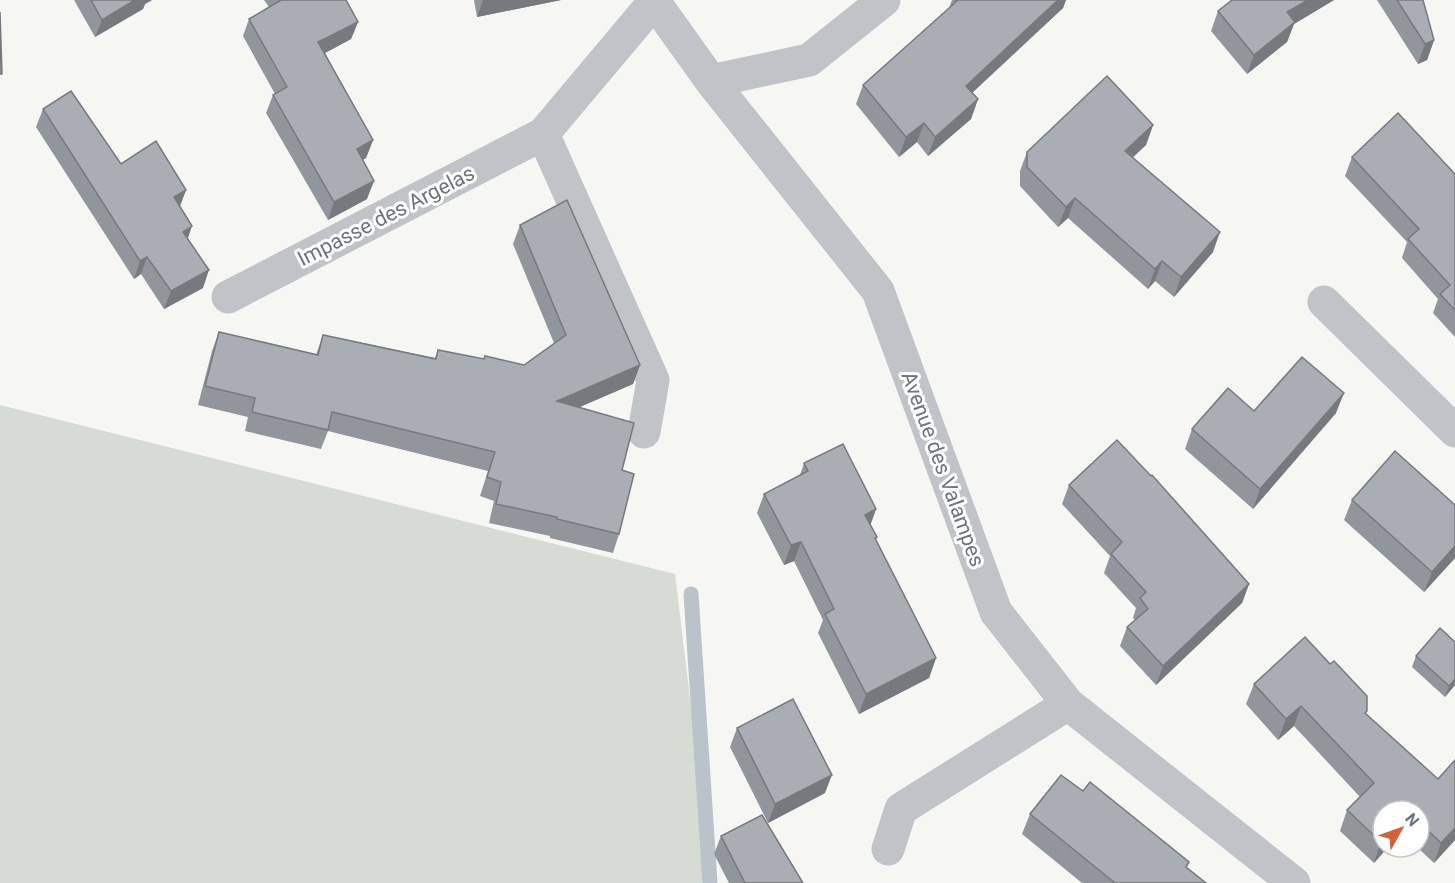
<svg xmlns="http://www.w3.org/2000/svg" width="1455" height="883" font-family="Roboto,sans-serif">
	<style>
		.green { fill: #d6dbd3 }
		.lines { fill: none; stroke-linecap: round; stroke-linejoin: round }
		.stream { stroke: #bac3c9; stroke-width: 15 }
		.minor { stroke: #c0c3c7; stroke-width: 33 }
		.wall { fill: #90969b }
		.shaded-wall { fill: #767a7e }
		.building { fill: #a8aeb4; stroke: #767a7e; stroke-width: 1.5 }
		.labels { text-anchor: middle; stroke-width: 6; stroke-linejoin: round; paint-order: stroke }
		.street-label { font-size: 21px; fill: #687582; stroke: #fff }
	</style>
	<rect width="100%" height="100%" fill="#f6f6f3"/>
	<path class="green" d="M 0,405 L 675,574 L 711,873 L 709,883 L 0,883 Z"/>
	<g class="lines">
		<path class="stream" d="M 691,594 L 710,883"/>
		<g class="minor">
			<path d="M 653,0 L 711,81 L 878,291 L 996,612 L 1068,704 L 1294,883"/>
			<path d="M 711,81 L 809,60 L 884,0"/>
			<path d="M 543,134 L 653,380 L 644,432"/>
			<path d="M 228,297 L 543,134 L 654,2"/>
			<path d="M 1324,302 L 1455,431"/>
			<path d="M 888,849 L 901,809 L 1068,704"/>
		</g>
	</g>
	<g class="wall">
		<path d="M 74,0 L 152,0 L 145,4 L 143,9 L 95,37 Z"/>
		<path d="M 264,0 L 346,0 L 358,22 L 351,39 L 325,53 L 373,140 L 366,158 L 362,160 L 367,199 L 328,220 L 266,113 L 273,95 L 275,94 L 243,36 L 249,19 L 269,7 Z"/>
		<path d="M 474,0 L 561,0 L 477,17 Z"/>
		<path d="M 952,0 L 1066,0 L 1063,8 L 972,93 L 978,99 L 971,119 L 928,156 L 917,142 L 899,157 L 856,104 L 863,85 L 949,8 Z"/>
		<path d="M 1232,0 L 1334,0 L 1294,24 L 1287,42 L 1247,74 L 1211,31 L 1218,11 Z"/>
		<path d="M 1377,0 L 1423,0 L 1434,40 L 1427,60 L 1418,64 Z"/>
		<path d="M 43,109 L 121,164 L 186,190 L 180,206 L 188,239 L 203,288 L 164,309 L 141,274 L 134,279 L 36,127 Z"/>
		<path d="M 1153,125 L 1146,145 L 1133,157 L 1213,252 L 1174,297 L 1155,281 L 1148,289 L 1068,218 L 1058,227 L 1020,186 L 1020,171 L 1027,152 Z"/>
		<path d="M 1352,157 L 1455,174 L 1455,337 L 1433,313 L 1438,299 L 1402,258 L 1407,242 L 1345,176 Z"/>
		<path d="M 520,225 L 640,365 L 633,384 L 579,407 L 622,470 L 619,534 L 613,553 L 550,538 L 550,536 L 489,523 L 494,501 L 480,496 L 488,471 L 328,431 L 321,449 L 245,431 L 248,417 L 198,405 L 212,351 L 219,332 L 316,355 L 323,335 L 435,358 L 438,350 L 484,359 L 524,365 L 554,343 L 513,244 Z"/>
		<path d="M 1254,411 L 1336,413 L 1253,509 L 1185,449 L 1192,429 Z"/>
		<path d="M 804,463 L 876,509 L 870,525 L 877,537 L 876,540 L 936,658 L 929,678 L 859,714 L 818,633 L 823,620 L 794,561 L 784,565 L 757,513 L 764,494 L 800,475 Z"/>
		<path d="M 1069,485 L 1249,584 L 1242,603 L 1156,685 L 1120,646 L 1127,627 L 1135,620 L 1133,618 L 1136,608 L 1104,573 L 1110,556 L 1062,504 Z"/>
		<path d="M 1352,500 L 1455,505 L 1455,558 L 1424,592 L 1344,520 Z"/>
		<path d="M 1416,656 L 1455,685 L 1445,697 L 1412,667 Z"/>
		<path d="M 1254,684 L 1366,713 L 1455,840 L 1434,863 L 1417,847 L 1419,847 L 1419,811 L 1383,811 L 1383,847 L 1388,847 L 1374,863 L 1340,831 L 1347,810 L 1360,797 L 1294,726 L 1278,740 L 1246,704 Z"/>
		<path d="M 737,728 L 825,793 L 768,823 L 730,747 Z"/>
		<path d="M 1030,814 L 1187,868 L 1206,883 L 1082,883 L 1022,834 Z"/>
		<path d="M 721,836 L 803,883 L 729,883 L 714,854 Z"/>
	</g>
	<g class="shaded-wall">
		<path d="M 135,0 L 152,0 L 145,4 L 143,9 L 95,37 L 102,20 Z"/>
		<path d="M 483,0 L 561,0 L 477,17 Z"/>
		<path d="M 1058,0 L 1066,0 L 1063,8 L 959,105 L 966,86 Z"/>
		<path d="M 1308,0 L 1334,0 L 1294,24 L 1287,42 L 1247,74 L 1254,55 L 1287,12 Z"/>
		<path d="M 358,22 L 351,39 L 312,60 L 318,42 Z"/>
		<path d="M 1434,40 L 1427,60 L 1418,64 L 1425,44 Z"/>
		<path d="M 978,99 L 971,119 L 928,156 L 935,137 Z"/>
		<path d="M 924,123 L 917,142 L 899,157 L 906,137 Z"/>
		<path d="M 1153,125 L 1146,145 L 1118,171 L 1125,151 Z"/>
		<path d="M 373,140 L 366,158 L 350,167 L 357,149 Z"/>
		<path d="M 374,181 L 367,199 L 328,220 L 334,202 Z"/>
		<path d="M 186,190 L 179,208 L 174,197 Z"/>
		<path d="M 1075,198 L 1068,218 L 1058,227 L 1066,207 Z"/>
		<path d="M 192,226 L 186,244 L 183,232 Z"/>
		<path d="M 1220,232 L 1213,252 L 1174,297 L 1181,277 Z"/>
		<path d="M 147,257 L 141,274 L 134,279 L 140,261 Z"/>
		<path d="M 1162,261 L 1155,281 L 1148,289 L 1155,269 Z"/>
		<path d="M 209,270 L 203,288 L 164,309 L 171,291 Z"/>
		<path d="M 640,365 L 633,384 L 550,420 L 557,401 Z"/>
		<path d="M 1344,393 L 1336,413 L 1253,509 L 1260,489 Z"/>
		<path d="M 876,509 L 869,529 L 865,515 Z"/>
		<path d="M 801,542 L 794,561 L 784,565 L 791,545 Z"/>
		<path d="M 1455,546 L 1455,558 L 1424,592 L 1432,572 Z"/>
		<path d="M 1249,584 L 1242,603 L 1156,685 L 1163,666 Z"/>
		<path d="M 936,658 L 929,678 L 859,714 L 866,694 Z"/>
		<path d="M 1455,679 L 1455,685 L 1445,697 L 1449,686 Z"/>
		<path d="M 1301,706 L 1294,726 L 1278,740 L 1286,719 Z"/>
		<path d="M 832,775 L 825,793 L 768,823 L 775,804 Z"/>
		<path d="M 1455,828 L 1455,840 L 1434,863 L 1441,843 Z"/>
		<path d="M 1383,841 L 1383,847 L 1388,847 L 1374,863 L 1381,842 Z"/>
	</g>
	<g class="building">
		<path d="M 91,0 L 135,0 L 102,20 Z"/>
		<path d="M 281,0 L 346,0 L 358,22 L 318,42 L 373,140 L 357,149 L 374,181 L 334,202 L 273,95 L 287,87 L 249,19 Z"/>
		<path d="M 955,0 L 1058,0 L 966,86 L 978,99 L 935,137 L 924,123 L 906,137 L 863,85 L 957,1 Z"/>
		<path d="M 1232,0 L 1308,0 L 1287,12 L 1295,22 L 1254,55 L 1218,11 Z"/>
		<path d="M 1397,0 L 1423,0 L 1434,40 L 1425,44 Z"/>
		<path d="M 0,12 L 2,74 L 0,74 Z"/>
		<path d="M 1107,76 L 1153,125 L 1125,151 L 1220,232 L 1181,277 L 1162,261 L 1155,269 L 1075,198 L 1066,207 L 1027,167 L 1027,152 Z"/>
		<path d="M 71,91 L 121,164 L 156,141 L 186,190 L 174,197 L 192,226 L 183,232 L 209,270 L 171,291 L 147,257 L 140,261 L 43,109 Z"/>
		<path d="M 1398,113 L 1455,174 L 1455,310 L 1440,294 L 1450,285 L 1408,239 L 1419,229 L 1352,157 Z"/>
		<path d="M 567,200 L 640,365 L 557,401 L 634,423 L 622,470 L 634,474 L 619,534 L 557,519 L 557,517 L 496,504 L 501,482 L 487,477 L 495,452 L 332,412 L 328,430 L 252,412 L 255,398 L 205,386 L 219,332 L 318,355 L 323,335 L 436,359 L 438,350 L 484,359 L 485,356 L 524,365 L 566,335 L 520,225 Z"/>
		<path d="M 1302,357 L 1344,393 L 1260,489 L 1192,429 L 1228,388 L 1254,411 Z"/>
		<path d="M 1117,440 L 1151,476 L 1152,475 L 1249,584 L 1163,666 L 1127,627 L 1148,609 L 1140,598 L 1146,592 L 1111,554 L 1122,542 L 1069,485 Z"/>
		<path d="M 843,444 L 876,509 L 865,515 L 877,537 L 875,538 L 936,658 L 866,694 L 825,614 L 834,609 L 801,542 L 791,545 L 764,494 L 808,471 L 804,463 Z"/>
		<path d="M 1395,451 L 1455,505 L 1455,546 L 1432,572 L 1352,500 Z"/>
		<path d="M 1440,628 L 1455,642 L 1455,679 L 1449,686 L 1416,656 Z"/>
		<path d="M 1305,637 L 1330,664 L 1334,661 L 1367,696 L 1367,711 L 1365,713 L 1438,779 L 1455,760 L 1455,828 L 1441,843 L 1419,822 L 1419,811 L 1383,811 L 1383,841 L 1381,842 L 1347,810 L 1374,783 L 1301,706 L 1286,719 L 1254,684 Z"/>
		<path d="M 793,699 L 832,775 L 775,804 L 737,728 Z"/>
		<path d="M 1061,775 L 1083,791 L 1090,782 L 1189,862 L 1186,867 L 1206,883 L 1115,883 L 1030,814 Z"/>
		<path d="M 762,815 L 803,883 L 744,883 L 745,883 L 721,836 Z"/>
	</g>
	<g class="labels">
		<g class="street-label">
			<text transform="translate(386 216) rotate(-27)" y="7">Impasse des Argelas</text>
			<text transform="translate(943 469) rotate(70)" y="7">Avenue des Valampes</text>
		</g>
	</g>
	<g transform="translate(1401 829) rotate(50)"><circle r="28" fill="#ffffff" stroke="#c3c8cd" stroke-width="1.5"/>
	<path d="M0-4.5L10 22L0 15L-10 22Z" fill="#d36036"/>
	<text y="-9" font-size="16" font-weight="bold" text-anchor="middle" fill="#687582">N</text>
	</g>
</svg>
